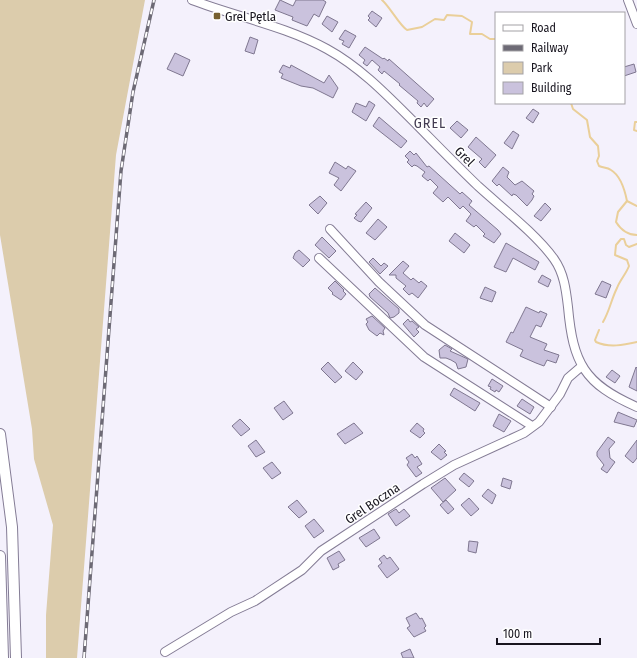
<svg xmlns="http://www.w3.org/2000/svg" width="637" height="658" font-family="'Fira Sans Condensed',sans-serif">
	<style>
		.green { fill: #dcccac }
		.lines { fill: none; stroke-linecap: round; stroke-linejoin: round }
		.stream { stroke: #eacf99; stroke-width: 2 }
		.building { fill: #cac2dd; stroke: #7f7790 }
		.minor-casing { stroke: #847c95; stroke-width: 10 }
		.major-casing { stroke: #847c95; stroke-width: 12 }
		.minor { stroke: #fff; stroke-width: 8 }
		.major { stroke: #fff; stroke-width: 10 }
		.rail-casing { stroke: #6d6a75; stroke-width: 3.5 }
		.rail { stroke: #fff; stroke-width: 2; stroke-dasharray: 6; stroke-linecap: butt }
		.poi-dot { fill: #776030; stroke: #fff; stroke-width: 1.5 }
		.labels { text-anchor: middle; stroke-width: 3; stroke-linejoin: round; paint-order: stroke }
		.poi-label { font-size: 13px; fill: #18151f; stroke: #fff; text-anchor: start }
		.street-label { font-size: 13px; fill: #18151f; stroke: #fff }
		.neighbourhood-label { font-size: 14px; letter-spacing: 1px; fill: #433c52; stroke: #fff }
	</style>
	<rect width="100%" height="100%" fill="#f4f1fc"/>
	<path class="green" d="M 0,0 L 145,0 L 116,155 L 77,658 L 46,658 L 46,615 L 53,525 L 34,459 L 32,429 L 0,235 Z"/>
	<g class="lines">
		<g class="stream">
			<path d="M 382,0 C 390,7 400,26 407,30 L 422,27 L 435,19 L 444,20 L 447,15 L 462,16 L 472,22 L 470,34 L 482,34 L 490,39 L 496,39"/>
			<path d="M 571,103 L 573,109 L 587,120 L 590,137 L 598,146 L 599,156 L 597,161 L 599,166 C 603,168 607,167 611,170 C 621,176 625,191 627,201"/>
			<path d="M 637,122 L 635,122 L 634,130 L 637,131"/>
			<path d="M 627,201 L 618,212 L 616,222 C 621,230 627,235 637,235"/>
			<path d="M 627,201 L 637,206"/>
			<path d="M 603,322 C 610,310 611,300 617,288 C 620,280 626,274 629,266 L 627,260 L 615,255 L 616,245 L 621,239 L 624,239 L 626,245 L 629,247 L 637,244"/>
			<path d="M 599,330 L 595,340 L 596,342 C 609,348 624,345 637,342"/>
		</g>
	</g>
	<g class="building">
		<path d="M 280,0 L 293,6 L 296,0 L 323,0 L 326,2 L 319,17 L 314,14 L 307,26 L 292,20 L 293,17 L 275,10 Z"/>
		<path d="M 372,11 L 382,18 L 376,27 L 368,20 L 370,18 L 368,16 Z"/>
		<path d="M 327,16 L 338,22 L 332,32 L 322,24 Z"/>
		<path d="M 345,30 L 356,36 L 349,48 L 342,44 L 344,41 L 339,39 Z"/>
		<path d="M 250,37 L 258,40 L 254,54 L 245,51 Z"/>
		<path d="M 365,47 L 383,59 L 384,58 L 388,61 L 389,59 L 434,99 L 427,107 L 424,103 L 421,107 L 417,103 L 418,101 L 399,85 L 400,84 L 384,71 L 382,74 L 378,70 L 380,67 L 372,60 L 367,66 L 363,63 L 365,60 L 359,55 Z"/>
		<path d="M 175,53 L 190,60 L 183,76 L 167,69 Z"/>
		<path d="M 634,64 L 636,72 L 624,76 L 624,67 Z"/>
		<path d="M 283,65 L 290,68 L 291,65 L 324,83 L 329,75 L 338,88 L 333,98 L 313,88 L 301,86 L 281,78 L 283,74 L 279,72 Z"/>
		<path d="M 369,101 L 375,105 L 366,121 L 352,112 L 356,103 L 366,107 Z"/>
		<path d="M 533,109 L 539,113 L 533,123 L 526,118 Z"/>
		<path d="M 379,117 L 407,141 L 401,148 L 373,126 Z"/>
		<path d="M 457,121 L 468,130 L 461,138 L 450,128 Z"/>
		<path d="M 513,131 L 519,135 L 512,149 L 504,143 Z"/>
		<path d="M 476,137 L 496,155 L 485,168 L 479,162 L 482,159 L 468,147 Z"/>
		<path d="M 410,151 L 414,155 L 416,153 L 427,167 L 429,166 L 460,194 L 462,192 L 472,201 L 469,205 L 498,230 L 501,234 L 494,243 L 483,236 L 485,234 L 476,225 L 474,227 L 466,221 L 471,214 L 463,206 L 460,209 L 448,197 L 443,202 L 433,193 L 438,187 L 430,179 L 428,181 L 422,176 L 425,172 L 417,166 L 414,165 L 412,167 L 407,162 L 409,160 L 405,156 Z"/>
		<path d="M 335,162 L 346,169 L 348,166 L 356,171 L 341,191 L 334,185 L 339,178 L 329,173 Z"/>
		<path d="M 503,167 L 509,172 L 507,177 L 515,185 L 522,181 L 534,191 L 532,194 L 534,196 L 532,200 L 527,206 L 516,195 L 513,194 L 512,196 L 499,184 L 497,186 L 492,181 Z"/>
		<path d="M 320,196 L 327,203 L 318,214 L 309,205 Z"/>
		<path d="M 366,202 L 372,208 L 361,222 L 358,221 L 354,218 L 357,215 L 355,214 Z"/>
		<path d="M 545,203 L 551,209 L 541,221 L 534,216 Z"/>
		<path d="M 378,219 L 387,227 L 375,240 L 366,233 Z"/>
		<path d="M 455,233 L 470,245 L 464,253 L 449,241 Z"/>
		<path d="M 322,237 L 336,251 L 329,258 L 315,245 Z"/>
		<path d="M 506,243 L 539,262 L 535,270 L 513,258 L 506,272 L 494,267 Z"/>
		<path d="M 299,250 L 310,260 L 303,267 L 293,258 L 295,253 Z"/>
		<path d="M 373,258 L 381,266 L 384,263 L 388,266 L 380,274 L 369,262 Z"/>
		<path d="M 403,261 L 409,266 L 403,273 L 411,280 L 413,278 L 419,283 L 421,281 L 427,286 L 418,298 L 412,293 L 409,295 L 403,289 L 406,286 L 396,278 L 396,275 L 389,275 Z"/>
		<path d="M 542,275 L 551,280 L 548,287 L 538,282 Z"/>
		<path d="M 335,281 L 344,290 L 343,291 L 346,294 L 341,300 L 332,294 L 333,293 L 328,288 Z"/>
		<path d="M 602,281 L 611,285 L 606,298 L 595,294 Z"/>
		<path d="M 485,287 L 496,292 L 492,302 L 480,298 Z"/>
		<path d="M 375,288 L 399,309 L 399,313 L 394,317 L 390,318 L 388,313 L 370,297 L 369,294 Z"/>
		<path d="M 526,307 L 539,313 L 540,311 L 547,314 L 541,327 L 536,325 L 530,337 L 547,344 L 544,350 L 559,355 L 556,363 L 547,360 L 544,366 L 536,363 L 520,356 L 523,350 L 506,342 L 511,332 L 513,333 Z"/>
		<path d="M 372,316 L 385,328 L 383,331 L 384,335 L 380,333 L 377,336 L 369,330 L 366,324 L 368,322 L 366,319 Z"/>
		<path d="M 408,319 L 410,322 L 412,321 L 419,327 L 416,329 L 419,332 L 414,337 L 403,324 Z"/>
		<path d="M 445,345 L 452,349 L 450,351 L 468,359 L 466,367 L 458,369 L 456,363 L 451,360 L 446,358 L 440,358 L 439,350 Z"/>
		<path d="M 328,362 L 342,377 L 335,383 L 321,369 Z"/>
		<path d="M 353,362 L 363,372 L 356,380 L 345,371 Z"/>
		<path d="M 636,367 L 637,368 L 637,391 L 629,387 Z"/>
		<path d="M 612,370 L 620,376 L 615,383 L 606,377 Z"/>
		<path d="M 492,379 L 503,386 L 499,392 L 496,390 L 495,392 L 490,389 L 491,387 L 488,386 Z"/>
		<path d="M 454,388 L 480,403 L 475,411 L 450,395 Z"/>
		<path d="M 522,399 L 534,407 L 530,414 L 517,406 Z"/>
		<path d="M 284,401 L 293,413 L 283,420 L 274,408 Z"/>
		<path d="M 618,412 L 637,420 L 634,427 L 614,422 Z"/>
		<path d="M 499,414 L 511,421 L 504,432 L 493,426 Z"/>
		<path d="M 240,419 L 250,429 L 241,436 L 232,426 Z"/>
		<path d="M 354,423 L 363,433 L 345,444 L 337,434 Z"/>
		<path d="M 417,423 L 424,429 L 423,431 L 425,433 L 420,438 L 410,431 Z"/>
		<path d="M 608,437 L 615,442 L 609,449 L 610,458 L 615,462 L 607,473 L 601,469 L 604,465 L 597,456 L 597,452 Z"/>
		<path d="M 256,440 L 265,452 L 256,457 L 248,446 Z"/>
		<path d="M 637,440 L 637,458 L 633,463 L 625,456 Z"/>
		<path d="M 439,444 L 446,451 L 444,452 L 447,455 L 441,460 L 431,452 Z"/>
		<path d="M 412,454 L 415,458 L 417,456 L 422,464 L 417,467 L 422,473 L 416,477 L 407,465 L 409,462 L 406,458 Z"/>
		<path d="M 272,462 L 281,473 L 272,479 L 263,468 Z"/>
		<path d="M 464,473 L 474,481 L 469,487 L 459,479 Z"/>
		<path d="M 445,478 L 456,490 L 443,502 L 431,488 Z"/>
		<path d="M 503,478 L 512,481 L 510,489 L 501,486 Z"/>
		<path d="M 488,489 L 496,495 L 492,504 L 482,496 Z"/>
		<path d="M 469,498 L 479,509 L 471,516 L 461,505 Z"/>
		<path d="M 297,500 L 307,512 L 299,518 L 288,507 Z"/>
		<path d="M 446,500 L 454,509 L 448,514 L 440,505 Z"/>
		<path d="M 396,509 L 399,513 L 404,509 L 410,516 L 396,526 L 388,514 Z"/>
		<path d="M 314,519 L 324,531 L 314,538 L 305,526 Z"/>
		<path d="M 374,529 L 380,538 L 366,547 L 359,538 Z"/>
		<path d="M 469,541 L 478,542 L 476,553 L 468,551 Z"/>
		<path d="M 339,551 L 345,560 L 338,564 L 339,567 L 333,570 L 327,558 Z"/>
		<path d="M 384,555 L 387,559 L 390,557 L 399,569 L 387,578 L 378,566 L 382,563 L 379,559 Z"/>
		<path d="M 416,613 L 420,619 L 422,618 L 426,626 L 424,628 L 426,631 L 414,637 L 407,628 L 410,626 L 406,618 Z"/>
		<path d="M 410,649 L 414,658 L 403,658 L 401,653 Z"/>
	</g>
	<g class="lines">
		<g class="minor-casing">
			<g id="minor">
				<path d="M 192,0 C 237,17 285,26 327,49 C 358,66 383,91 408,116 C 431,139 454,163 478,186 C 501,207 536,234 554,259 C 564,273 566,290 568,307 C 573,363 584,384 637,407"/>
				<path d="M 628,0 L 637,24"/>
				<path d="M 330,229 L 379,282 L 425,325 L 551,407"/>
				<path d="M 319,258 L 424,357 L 532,426"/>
				<path d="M 165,652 L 231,612 L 255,601 L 302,570 L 321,551 L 423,484 L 454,465 L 524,433 L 539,422 L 560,394 L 568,378 L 582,366"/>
			</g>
		</g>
		<g class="major-casing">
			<g id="major">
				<path d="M 0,434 L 12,527 L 16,658"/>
				<path d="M 0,556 L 3,658"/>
			</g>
		</g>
		<use href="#minor" class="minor"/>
		<use href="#major" class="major"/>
		<g class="rail-casing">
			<path id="rail" d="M 84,658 L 121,171 L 133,92 L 154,0"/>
		</g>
		<use href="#rail" class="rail"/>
	</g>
	<rect class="poi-dot" x="213" y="12" width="8" height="8" rx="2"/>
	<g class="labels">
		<g class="poi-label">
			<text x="225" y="21">Grel Pętla</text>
		</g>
		<g class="street-label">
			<text transform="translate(465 156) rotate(45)" y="5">Grel</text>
			<text transform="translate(372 503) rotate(-34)" y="5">Grel Boczna</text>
		</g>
		<g class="neighbourhood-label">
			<text x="430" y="128">GREL</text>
		</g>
	</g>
	<rect x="495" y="12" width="130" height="92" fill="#ffffff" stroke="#a3a1a5"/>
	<rect x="503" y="25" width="20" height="6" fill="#ffffff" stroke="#a3a1a5"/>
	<text x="531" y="32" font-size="12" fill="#18151f">Road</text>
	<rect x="503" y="45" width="20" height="6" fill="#6d6a75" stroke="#a3a1a5"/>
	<text x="531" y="52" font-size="12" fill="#18151f">Railway</text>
	<rect x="503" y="62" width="20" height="12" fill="#dcccac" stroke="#a3a1a5"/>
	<text x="531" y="72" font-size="12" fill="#18151f">Park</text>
	<rect x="503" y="82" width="20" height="12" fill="#cac2dd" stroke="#a3a1a5"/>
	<text x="531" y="92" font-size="12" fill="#18151f">Building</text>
	<path d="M497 638v6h103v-6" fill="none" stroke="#18151f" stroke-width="2"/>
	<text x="503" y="638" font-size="12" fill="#18151f" stroke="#ffffff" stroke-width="3" paint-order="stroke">100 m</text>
</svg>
